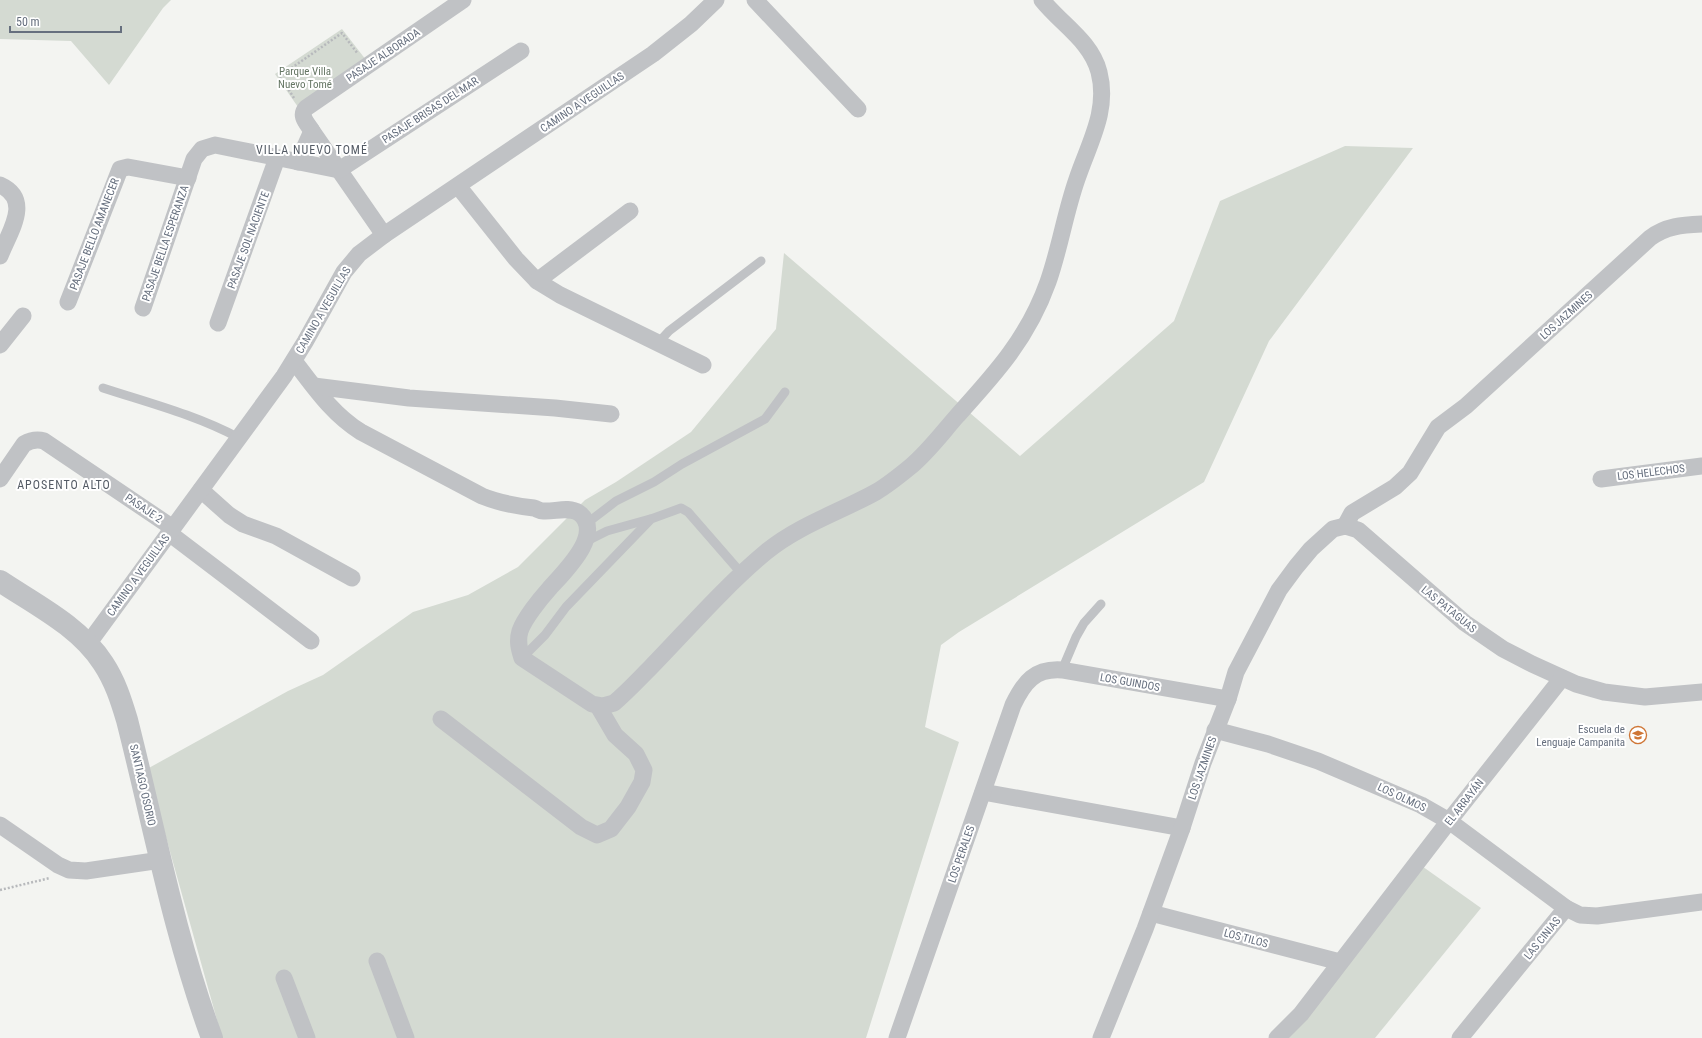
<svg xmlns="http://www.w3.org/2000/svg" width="1702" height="1038" font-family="'Roboto Condensed',sans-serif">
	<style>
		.green { fill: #d4dad2 }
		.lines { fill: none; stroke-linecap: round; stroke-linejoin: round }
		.path { stroke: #b7b9bc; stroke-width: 2.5; stroke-dasharray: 2 2; stroke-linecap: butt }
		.service { stroke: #c0c2c5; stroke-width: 9 }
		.minor { stroke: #c0c2c5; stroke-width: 17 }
		.tertiary { stroke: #c0c2c5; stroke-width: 22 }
		.labels { text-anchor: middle; stroke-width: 4; stroke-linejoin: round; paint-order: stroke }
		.street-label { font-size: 11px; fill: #666f7e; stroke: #fff }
		.park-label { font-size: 11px; fill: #657664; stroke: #fff }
		.poi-label { font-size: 11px; fill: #666f7e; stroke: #fff; text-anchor: end }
		.neighbourhood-label { font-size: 12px; letter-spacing: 1px; fill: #535a64; stroke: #fff }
	</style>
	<rect width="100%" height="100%" fill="#f3f4f1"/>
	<g class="green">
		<path d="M 0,0 L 171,0 L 163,8 L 109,85 L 71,41 L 0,39 Z"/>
		<path d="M 342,29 L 366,60 L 298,107 L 275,74 Z"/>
		<path d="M 1345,146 L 1413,148 L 1269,341 L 1204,482 L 959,632 L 941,645 L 925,727 L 959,742 L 866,1038 L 222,1038 L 147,769 L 288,691 L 323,675 L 413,612 L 468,595 L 518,567 L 585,500 L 616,482 L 691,432 L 776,329 L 784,253 L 1020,456 L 1174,321 L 1220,201 Z"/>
		<path d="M 1419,864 L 1481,908 L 1375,1038 L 1282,1038 Z"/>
	</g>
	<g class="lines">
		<g class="path">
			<path d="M 294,98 L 280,76 L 342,33 L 358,54"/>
			<path d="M 0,890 L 50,878"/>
		</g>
		<g class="service">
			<path d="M 658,343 L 669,331 L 761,261"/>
			<path d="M 103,388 C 149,403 196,415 239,438"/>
			<path d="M 586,524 L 616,501 L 654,482 L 682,464 L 765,419 L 785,392"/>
			<path d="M 585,542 L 607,531 L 650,519"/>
			<path d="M 522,658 L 545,635 L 566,607 L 651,519 L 681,508 L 688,512 L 742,574"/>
			<path d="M 1062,670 L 1076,637 L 1084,623 L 1101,604"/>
		</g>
		<g class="minor">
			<path d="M 755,0 L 858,109"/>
			<path d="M 298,162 L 312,131"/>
			<path d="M 0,185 C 33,200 9,232 0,256"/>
			<path d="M 458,186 L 516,259 L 537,281 L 560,295 L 703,365"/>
			<path d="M 384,235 L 312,131 C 307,123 299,116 306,108 L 463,0"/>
			<path d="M 537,281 L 630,211"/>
			<path d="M 68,302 L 120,169 L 128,167 L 188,178"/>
			<path d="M 143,308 L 194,159 L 202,149 L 215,145 L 339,170 L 521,51"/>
			<path d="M 218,323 L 277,158"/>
			<path d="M 0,345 L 23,316"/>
			<path d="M 294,361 C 314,387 332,414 361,432 L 482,496 C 499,503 516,506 534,508 C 537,509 540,511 543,511 C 555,512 568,506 579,513 C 606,533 562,574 549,589 C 540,599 524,619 520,631 C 517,641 519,649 522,658 L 592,704 L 603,706 L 614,703 C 627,692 639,679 651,667 C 688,629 725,586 766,552 C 799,525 840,512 876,492 C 888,485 899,476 910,467 C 928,452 942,433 957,416 C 996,373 1028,338 1048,282 C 1060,248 1065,213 1077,179 C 1089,143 1109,111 1099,72 C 1091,41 1061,24 1042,0"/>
			<path d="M 314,386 L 409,398 L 555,408 L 611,414"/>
			<path d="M 0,479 L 24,444 C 31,440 37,439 44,441 L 173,528"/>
			<path d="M 1601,479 L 1702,466"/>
			<path d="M 201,490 L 229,515 L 243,524 L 276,536 L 352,578"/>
			<path d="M 1345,526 L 1352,513 L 1395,487 L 1410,473 L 1438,427 L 1466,406 L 1650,238 C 1666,226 1682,225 1702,224"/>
			<path d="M 169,533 L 311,641"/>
			<path d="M 88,644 L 284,376 L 305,342 L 344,272 L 359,254 L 384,235 L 653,54 L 691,24 L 716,0"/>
			<path d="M 441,719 L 581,827 L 597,835 L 611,829 L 628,807 L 642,782 L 644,770 L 636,754 L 615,735 L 598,706"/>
			<path d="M 1215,730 L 1268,744 L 1318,761 L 1421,805 L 1449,821 L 1566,908 L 1580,915 L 1597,916 L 1702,902"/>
			<path d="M 983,792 L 1182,828"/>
			<path d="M 0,825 L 58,865 L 69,870 L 86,871 L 161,860"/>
			<path d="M 1151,913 L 1340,962"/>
			<path d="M 377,961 L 406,1038"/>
			<path d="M 284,978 L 307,1038"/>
			<path d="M 897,1038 L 1013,705 C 1024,682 1035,668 1062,670 L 1228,699"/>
			<path d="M 1101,1038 L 1145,929 L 1182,828 L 1203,763 L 1228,699 L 1236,672 L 1279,590 L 1296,567 L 1311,549 L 1333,529 L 1345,526 L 1358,530 L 1465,623 L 1503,649 L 1532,664 L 1576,684 L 1604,692 L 1645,697 L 1702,692"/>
			<path d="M 1277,1038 L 1301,1014 L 1449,821 L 1562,678"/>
			<path d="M 1460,1038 L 1566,908"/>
		</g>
		<path class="tertiary" d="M 0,581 C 36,605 79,626 103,663 C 115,681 121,700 127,720 C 154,826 174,935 212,1038"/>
	</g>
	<defs>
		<g id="school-ring" transform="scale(0.9)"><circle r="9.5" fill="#fff" stroke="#cf7636" stroke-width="1.5"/><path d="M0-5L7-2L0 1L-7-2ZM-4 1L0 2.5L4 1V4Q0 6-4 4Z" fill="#cf7636"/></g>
	</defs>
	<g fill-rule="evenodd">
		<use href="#school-ring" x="1638" y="735"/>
	</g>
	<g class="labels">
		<g class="street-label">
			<text transform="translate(383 55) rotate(-34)" y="4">PASAJE ALBORADA</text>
			<text transform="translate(582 102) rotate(-34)" y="4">CAMINO A VEGUILLAS</text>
			<text transform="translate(430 110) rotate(-33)" y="4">PASAJE BRISAS DEL MAR</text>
			<text transform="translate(94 234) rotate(-69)" y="4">PASAJE BELLO AMANECER</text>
			<text transform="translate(248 240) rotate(-70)" y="4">PASAJE SOL NACIENTE</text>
			<text transform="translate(165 243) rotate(-71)" y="4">PASAJE BELLA ESPERANZA</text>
			<text transform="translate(323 310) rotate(-60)" y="4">CAMINO A VEGUILLAS</text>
			<text transform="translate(1566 315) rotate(-42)" y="4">LOS JAZMINES</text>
			<text transform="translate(1651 472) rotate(-7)" y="4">LOS HELECHOS</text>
			<text transform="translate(144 508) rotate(34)" y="4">PASAJE 2</text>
			<text transform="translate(138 575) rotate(-54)" y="4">CAMINO A VEGUILLAS</text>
			<text transform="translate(1449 609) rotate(39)" y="4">LAS PATAGUAS</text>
			<text transform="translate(1130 682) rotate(10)" y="4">LOS GUINDOS</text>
			<text transform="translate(1202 768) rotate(-71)" y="4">LOS JAZMINES</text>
			<text transform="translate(143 785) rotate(77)" y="4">SANTIAGO OSORIO</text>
			<text transform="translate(1402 797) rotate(25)" y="4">LOS OLMOS</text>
			<text transform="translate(1464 802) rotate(-52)" y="4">EL ARRAYÁN</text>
			<text transform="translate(961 854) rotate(-71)" y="4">LOS PERALES</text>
			<text transform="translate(1246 938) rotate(15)" y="4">LOS TILOS</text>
			<text transform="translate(1542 938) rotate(-51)" y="4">LAS CINIAS</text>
		</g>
		<g class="park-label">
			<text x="305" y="75">Parque Villa<tspan x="305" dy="13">Nuevo Tomé</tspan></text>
		</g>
		<g class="poi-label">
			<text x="1625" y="733">Escuela de<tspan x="1625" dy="13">Lenguaje Campanita</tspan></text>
		</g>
		<g class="neighbourhood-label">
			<text x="312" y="154">VILLA NUEVO TOMÉ</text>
			<text x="64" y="489">APOSENTO ALTO</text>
		</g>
	</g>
	<path d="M10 26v6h111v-6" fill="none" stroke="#666f7e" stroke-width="2"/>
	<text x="16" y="26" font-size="12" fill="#666f7e" stroke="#ffffff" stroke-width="3" paint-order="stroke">50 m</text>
</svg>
